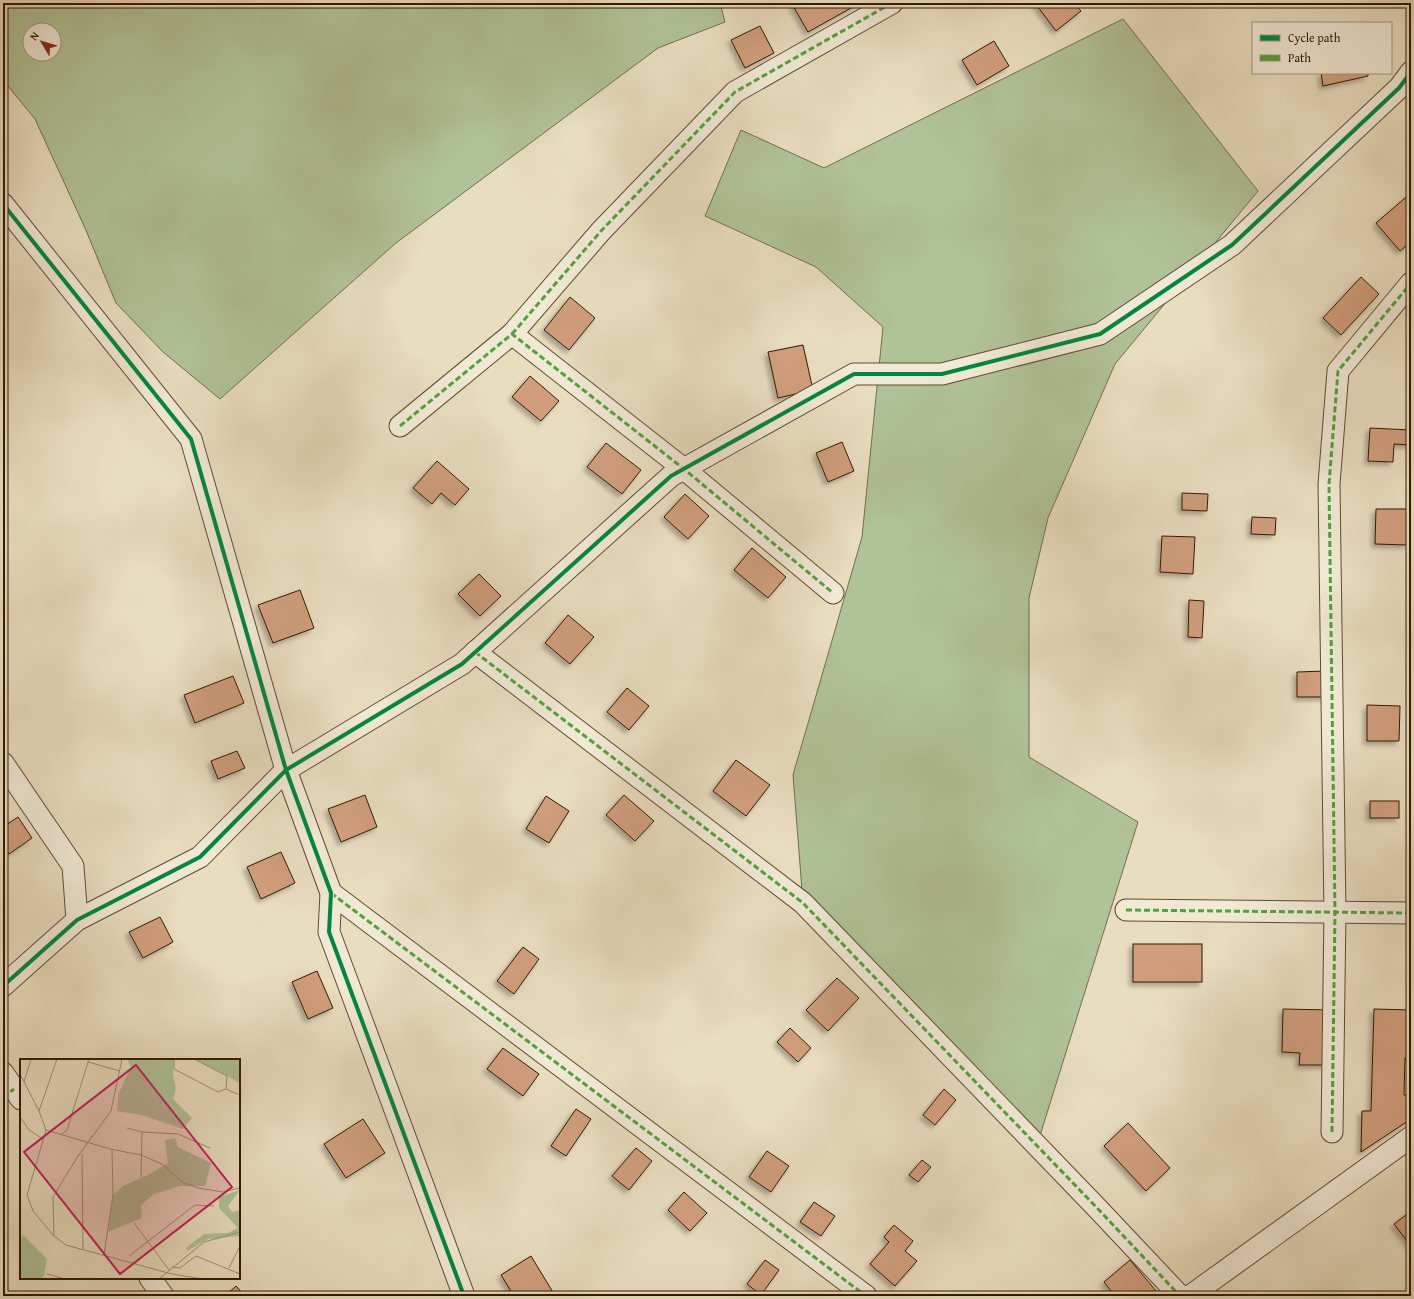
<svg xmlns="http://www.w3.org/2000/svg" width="1414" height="1299" font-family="'Gentium Book Plus',serif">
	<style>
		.green { fill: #b0c297; stroke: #716e4c; fill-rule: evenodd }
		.building { fill: #d09e7c; stroke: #321900; filter: url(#shadow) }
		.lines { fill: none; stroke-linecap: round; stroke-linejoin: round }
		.street-casing { stroke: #604a30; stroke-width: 23 }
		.street { stroke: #f1e9d6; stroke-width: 21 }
		.quiet { stroke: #52a13c; stroke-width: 3; stroke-dasharray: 6 3; stroke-linecap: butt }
		.cycleway-casing { stroke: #f1e9d6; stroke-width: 6 }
		.cycleway { stroke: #00873e; stroke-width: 4 }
		.inset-road { fill: none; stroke: #a08f73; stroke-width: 1 }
		.view { fill: #c2185b; fill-opacity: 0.15; stroke: #c2185b; stroke-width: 2 }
		.inset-edge { fill: none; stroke: #321900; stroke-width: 2 }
	</style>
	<defs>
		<filter id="shadow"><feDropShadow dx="-3.5" dy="3.5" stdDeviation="2" flood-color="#0004"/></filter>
	</defs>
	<rect width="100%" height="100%" fill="#e9ddc0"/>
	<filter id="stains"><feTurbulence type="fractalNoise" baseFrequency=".005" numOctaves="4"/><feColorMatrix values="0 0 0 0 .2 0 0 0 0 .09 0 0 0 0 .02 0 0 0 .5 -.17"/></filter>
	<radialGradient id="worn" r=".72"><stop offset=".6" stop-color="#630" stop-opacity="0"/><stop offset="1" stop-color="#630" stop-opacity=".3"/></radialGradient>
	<g class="green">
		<path d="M 3,3 L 720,3 L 725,22 L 658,48 L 396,243 L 220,399 L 163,352 L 116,303 L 85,228 L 35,119 L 3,80 ZM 30,30 L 54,30 L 54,54 L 30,54 Z"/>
		<path d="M 1123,19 L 1258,191 L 1115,364 L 1048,518 L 1029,598 L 1029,757 L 1138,822 L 1037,1145 L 803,903 L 793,775 L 862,537 L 883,327 L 816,267 L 705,216 L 741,130 L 824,168 Z"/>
	</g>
	<g class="building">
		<path d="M 793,3 L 860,3 L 808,32 L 792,4 Z"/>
		<path d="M 1035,3 L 1074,3 L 1081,11 L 1056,31 Z"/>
		<path d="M 760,26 L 774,53 L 745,68 L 731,40 Z"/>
		<path d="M 994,41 L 1009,66 L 977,85 L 962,60 Z"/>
		<path d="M 1321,73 L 1368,73 L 1368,76 L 1323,86 Z"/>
		<path d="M 1411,193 L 1411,242 L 1400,251 L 1376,223 Z"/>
		<path d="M 1361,277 L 1379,294 L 1341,335 L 1323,318 Z"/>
		<path d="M 570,297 L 595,318 L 569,350 L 544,330 Z"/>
		<path d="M 803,345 L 813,390 L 778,398 L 768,352 Z"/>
		<path d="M 530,376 L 559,401 L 541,421 L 512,397 Z"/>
		<path d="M 1370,428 L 1411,430 L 1411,445 L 1394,444 L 1393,462 L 1368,461 Z"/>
		<path d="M 842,442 L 854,471 L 828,482 L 816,453 Z"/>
		<path d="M 606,443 L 641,470 L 622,494 L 587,467 Z"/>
		<path d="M 437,461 L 469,489 L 455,505 L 441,493 L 432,504 L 413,488 Z"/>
		<path d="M 1182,493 L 1208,494 L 1207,511 L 1182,510 Z"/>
		<path d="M 685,494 L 709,516 L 688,539 L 664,517 Z"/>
		<path d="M 1376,509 L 1410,509 L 1408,545 L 1375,544 Z"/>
		<path d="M 1252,517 L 1276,518 L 1275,535 L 1251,534 Z"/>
		<path d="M 1162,536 L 1195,537 L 1193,574 L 1160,572 Z"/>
		<path d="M 752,548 L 786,577 L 768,598 L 734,570 Z"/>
		<path d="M 479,574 L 501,596 L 480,616 L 458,594 Z"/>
		<path d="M 300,590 L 314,628 L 273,643 L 258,605 Z"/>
		<path d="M 1189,600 L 1204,601 L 1202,638 L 1188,637 Z"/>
		<path d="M 568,615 L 594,637 L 570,664 L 545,643 Z"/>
		<path d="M 1326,671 L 1326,697 L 1297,697 L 1297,672 Z"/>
		<path d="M 233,676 L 244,703 L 195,723 L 184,695 Z"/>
		<path d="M 627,688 L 649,706 L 629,730 L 607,712 Z"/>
		<path d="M 1367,705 L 1400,706 L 1399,741 L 1367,741 Z"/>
		<path d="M 237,751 L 245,768 L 218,779 L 211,761 Z"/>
		<path d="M 736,760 L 770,785 L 746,816 L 713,791 Z"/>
		<path d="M 365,795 L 377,827 L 341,842 L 328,809 Z"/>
		<path d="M 624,795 L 654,821 L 635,841 L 606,815 Z"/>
		<path d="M 546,796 L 569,811 L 549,843 L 526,829 Z"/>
		<rect x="1370" y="801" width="29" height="17"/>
		<path d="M 18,817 L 32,838 L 9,854 L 3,846 L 3,827 Z"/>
		<path d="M 281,852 L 295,883 L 261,899 L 247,867 Z"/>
		<path d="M 160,917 L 173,942 L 143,958 L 129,932 Z"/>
		<rect x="1133" y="944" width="69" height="38"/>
		<path d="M 523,947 L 539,959 L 514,994 L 497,981 Z"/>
		<path d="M 317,971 L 333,1008 L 308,1019 L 292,982 Z"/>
		<path d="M 837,978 L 859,998 L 828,1031 L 806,1010 Z"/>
		<path d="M 1283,1009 L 1330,1010 L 1328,1065 L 1299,1065 L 1300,1053 L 1282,1052 Z"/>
		<path d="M 1374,1009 L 1411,1010 L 1411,1058 L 1405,1058 L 1404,1095 L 1411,1095 L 1411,1119 L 1361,1152 L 1362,1111 L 1371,1111 Z"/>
		<path d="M 790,1028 L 811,1048 L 798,1062 L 777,1042 Z"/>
		<path d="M 503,1048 L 539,1074 L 523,1096 L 487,1069 Z"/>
		<path d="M 944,1089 L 956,1100 L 935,1125 L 923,1115 Z"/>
		<path d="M 576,1109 L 591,1119 L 566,1156 L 551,1146 Z"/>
		<path d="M 363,1119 L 385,1153 L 346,1178 L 324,1144 Z"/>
		<path d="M 1128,1123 L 1170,1168 L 1146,1191 L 1104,1146 Z"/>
		<path d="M 636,1148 L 652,1161 L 629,1190 L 612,1176 Z"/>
		<path d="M 767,1151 L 789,1166 L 771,1192 L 749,1177 Z"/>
		<path d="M 922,1160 L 931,1167 L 918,1182 L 909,1175 Z"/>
		<path d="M 684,1192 L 707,1213 L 690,1231 L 668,1210 Z"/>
		<path d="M 814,1202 L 835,1216 L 821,1236 L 800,1222 Z"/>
		<path d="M 1411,1211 L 1411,1246 L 1394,1224 Z"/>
		<path d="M 894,1225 L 913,1241 L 905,1251 L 917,1261 L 895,1286 L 870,1264 L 889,1242 L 884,1237 Z"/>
		<path d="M 531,1256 L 554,1294 L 550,1296 L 514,1296 L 501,1275 Z"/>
		<path d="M 765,1260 L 779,1270 L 761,1295 L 747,1284 Z"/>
		<path d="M 1130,1260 L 1157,1292 L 1152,1296 L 1115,1296 L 1104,1282 Z"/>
		<path d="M 236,1286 L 245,1296 L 225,1296 Z"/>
	</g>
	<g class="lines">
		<g class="street-casing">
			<g id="street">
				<path d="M 3,204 L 191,439 L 286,770 L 331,893 L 329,932 L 464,1296"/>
				<path d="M 512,334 L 601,231 L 735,92 L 892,3"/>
				<path d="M 400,426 L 512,334 L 684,469 L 833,593"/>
				<path d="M 475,652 L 803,903 L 1099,1210 L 1180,1296"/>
				<path d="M 3,763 L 73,866 L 77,920"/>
				<path d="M 331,893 L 866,1296"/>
				<path d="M 1126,910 L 1411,913"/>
				<path d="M 3,986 L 77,920 L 200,857 L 286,770 L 462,664 L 671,476 L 854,374 L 942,374 L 1100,334 L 1232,245 L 1399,88 L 1411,72"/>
				<path d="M 3,1073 L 21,1099"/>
				<path d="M 1332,1132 L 1335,912 L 1329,484 L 1338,371 L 1411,283"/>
				<path d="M 150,1278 L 163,1296"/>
				<path d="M 1190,1296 L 1411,1137"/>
			</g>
		</g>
		<use href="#street" class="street"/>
		<g class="quiet">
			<path d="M 512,334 L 601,231 L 735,92 L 892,3"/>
			<path d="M 400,426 L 512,334 L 684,469 L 833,593"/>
			<path d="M 475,652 L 803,903 L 1099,1210 L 1180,1296"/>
			<path d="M 331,893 L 866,1296"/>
			<path d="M 1126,910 L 1411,913"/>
			<path d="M 3,1097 L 14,1089"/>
			<path d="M 1332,1132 L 1335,912 L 1329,484 L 1338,371 L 1411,283"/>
		</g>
		<g class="cycleway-casing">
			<g id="cycleway">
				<path d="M 3,204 L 191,439 L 286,770 L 331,893 L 329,932 L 464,1296"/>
				<path d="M 3,986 L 77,920 L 200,857 L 286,770 L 462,664 L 671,476 L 854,374 L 942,374 L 1100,334 L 1232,245 L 1399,88 L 1411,72"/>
			</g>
		</g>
		<use href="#cycleway" class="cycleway"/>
	</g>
	<g transform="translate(20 1059)">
		<rect width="220" height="220" fill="#e9ddc0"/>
		<path d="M 107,0 L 154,0 L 153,17 L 156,29 L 153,40 L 172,59 L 163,70 L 122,56 L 97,52 L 98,36 L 111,8 ZM 174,0 L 220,0 L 220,24 L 207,17 ZM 155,79 L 158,88 L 191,104 L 185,127 L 160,127 L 134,135 L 121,146 L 122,159 L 88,173 L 93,136 L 103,127 L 128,116 L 148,104 L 145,81 ZM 220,131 L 208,147 L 212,153 L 220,151 L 220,177 L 188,180 L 167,192 L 166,189 L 184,175 L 208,174 L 218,169 L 199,149 L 199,138 ZM 3,176 L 27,200 L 24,217 L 20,220 L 0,220 L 0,181 Z" fill="#b0c297"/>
		<path class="inset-road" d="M 154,0 L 154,10 L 198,33 L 206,30M 174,0 L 207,17 L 206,30M 68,3 L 100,12M 0,15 L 19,52 L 26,71 L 90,90 L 121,96 L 142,105 L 162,123 L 178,129 L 203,133 L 220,129M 4,23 L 11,0M 206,30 L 220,36M 19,52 L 37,0M 0,58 L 9,71 L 23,80M 107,69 L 122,73 L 121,118M 26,71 L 7,136 L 13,152 L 34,177 L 46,186 L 152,215 L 183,220M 122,73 L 158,75 L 190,89M 42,75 L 47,71 L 69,0M 62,95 L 63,190M 114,164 L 149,211M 34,177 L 33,138 L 58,97 L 91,52 L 102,0M 84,196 L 93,136 L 92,91M 109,197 L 175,146 L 194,147M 152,208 L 160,209 L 176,197 L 220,215M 209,209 L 220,187M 27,215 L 45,220M 139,220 L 184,183 L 220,173"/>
		<path class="view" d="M 116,6 L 212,128 L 100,215 L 4,93 Z"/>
		<rect width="220" height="220" class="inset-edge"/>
	</g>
	<rect width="1414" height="1299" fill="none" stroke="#e9ddc0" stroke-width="16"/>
	<rect x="4" y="4" width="1406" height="1291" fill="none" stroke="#321900" stroke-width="2"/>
	<rect x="8" y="8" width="1398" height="1283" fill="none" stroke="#321900"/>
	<rect x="1252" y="22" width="140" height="52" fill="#f1e9d6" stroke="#a59680"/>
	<rect x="1260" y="35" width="20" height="6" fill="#00873e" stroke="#a59680"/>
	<text x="1288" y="42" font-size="12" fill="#321900">Cycle path</text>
	<rect x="1260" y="55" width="20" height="6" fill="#52a13c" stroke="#a59680"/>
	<text x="1288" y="62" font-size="12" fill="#321900">Path</text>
	<g transform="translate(42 42) rotate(308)"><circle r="19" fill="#f1e9d6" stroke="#a59680"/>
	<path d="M0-3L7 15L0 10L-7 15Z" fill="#8f2418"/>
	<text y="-6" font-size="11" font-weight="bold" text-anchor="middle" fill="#321900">N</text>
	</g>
	<rect width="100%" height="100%" filter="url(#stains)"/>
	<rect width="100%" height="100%" fill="url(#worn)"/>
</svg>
